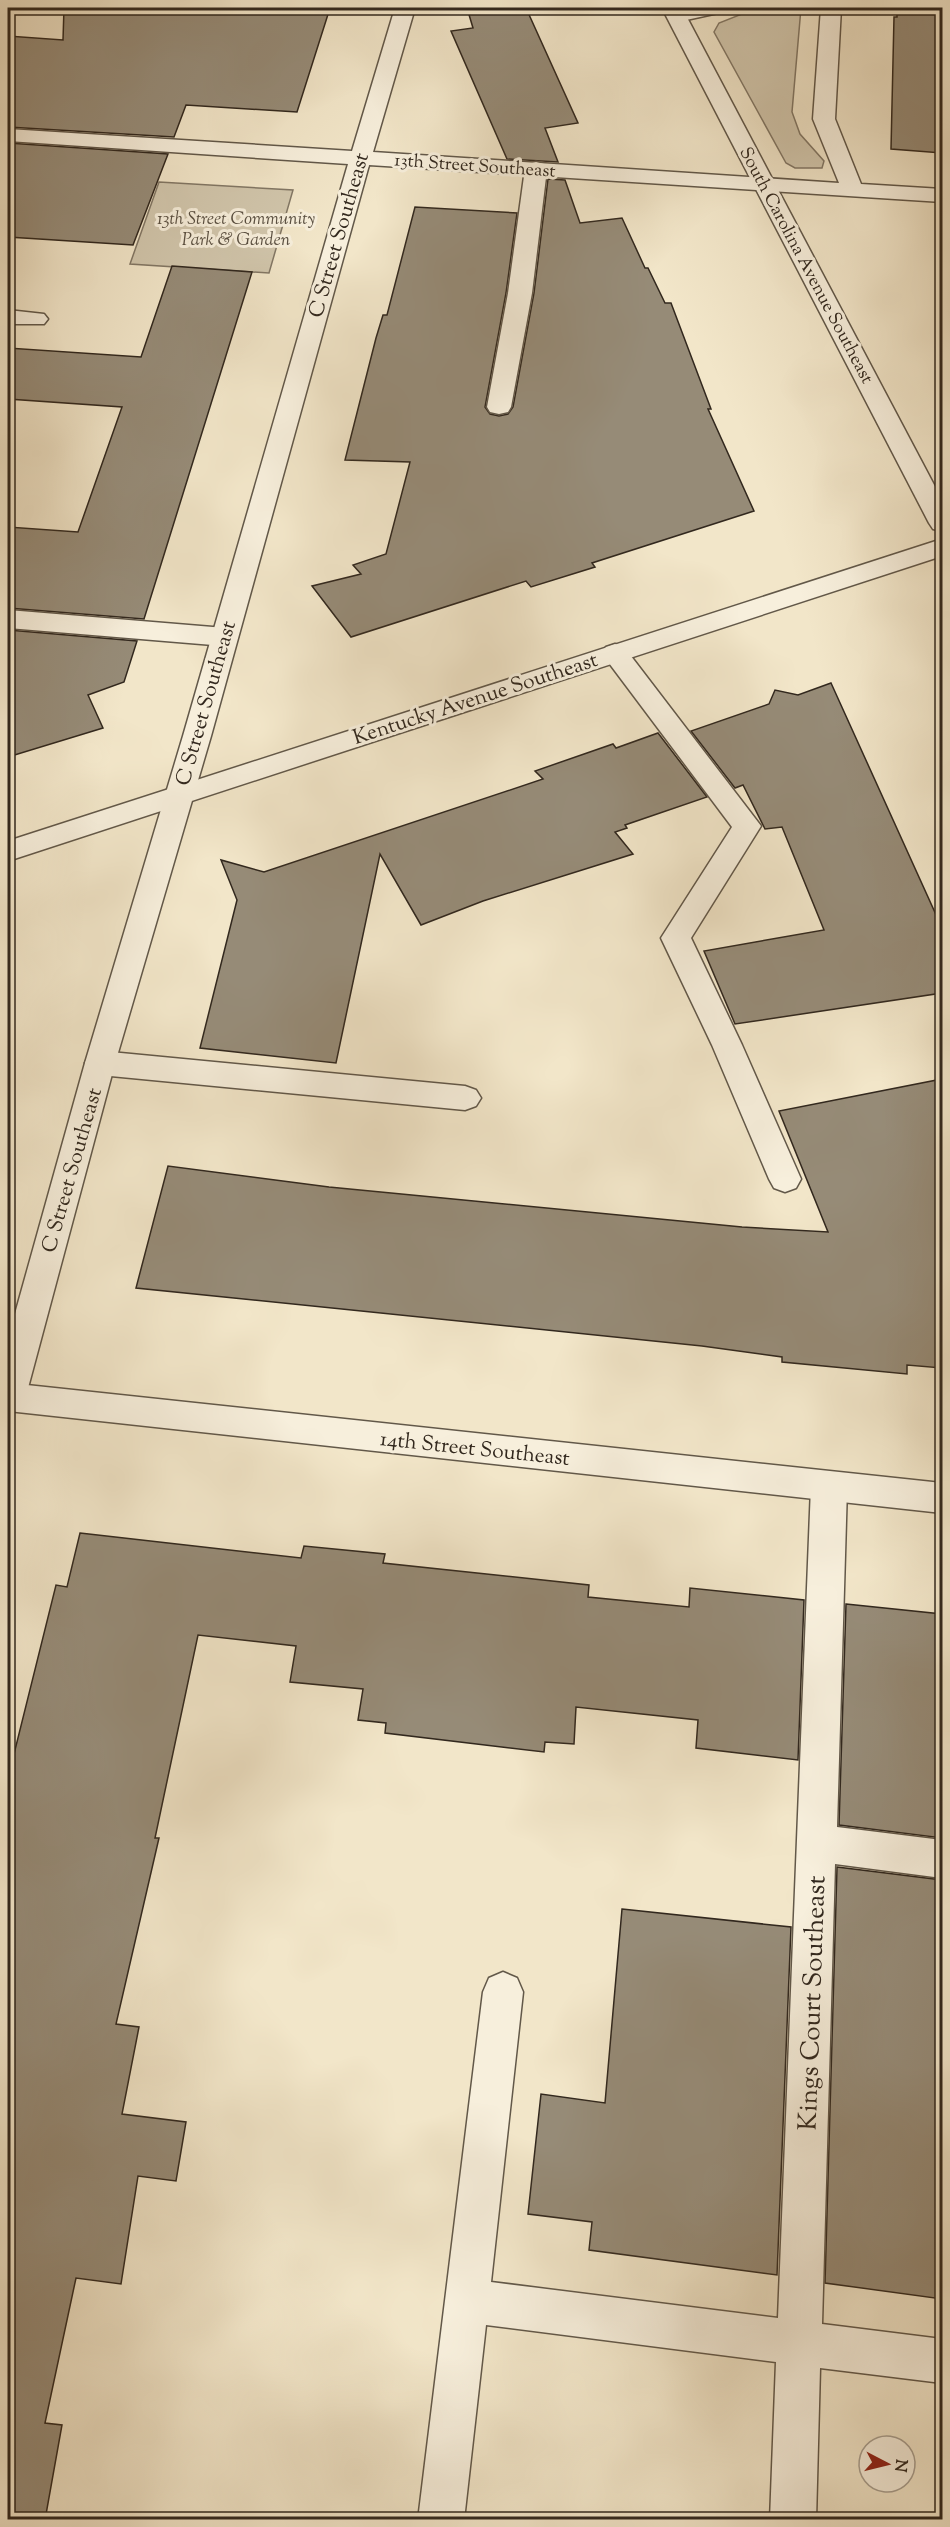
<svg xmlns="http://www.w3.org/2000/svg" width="950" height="2527" font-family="'Sorts Mill Goudy',serif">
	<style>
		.green { fill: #d1c6ac; stroke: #827765; stroke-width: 1.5 }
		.building { fill: #968b77; stroke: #32281e; stroke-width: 1.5 }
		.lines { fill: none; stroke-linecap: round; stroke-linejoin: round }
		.service-casing { stroke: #625849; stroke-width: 3 }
		.minor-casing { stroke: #625849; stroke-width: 3 }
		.tertiary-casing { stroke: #625849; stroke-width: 3 }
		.service { fill: #f7efdc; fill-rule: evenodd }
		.minor { fill: #f7efdc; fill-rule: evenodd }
		.tertiary { fill: #f7efdc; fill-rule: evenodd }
		.labels { text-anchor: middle; stroke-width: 6; stroke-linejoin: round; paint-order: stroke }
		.far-street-label { font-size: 18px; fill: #32281e; stroke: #f7efdc }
		.far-park-label { font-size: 18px; font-style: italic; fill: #5a5042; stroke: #f7efdc }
		.street-label { font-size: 21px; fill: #32281e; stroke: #f7efdc }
		.near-street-label { font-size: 26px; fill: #32281e; stroke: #f7efdc }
	</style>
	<rect width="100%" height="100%" fill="#f2e6c9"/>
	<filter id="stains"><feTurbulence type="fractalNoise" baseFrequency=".00333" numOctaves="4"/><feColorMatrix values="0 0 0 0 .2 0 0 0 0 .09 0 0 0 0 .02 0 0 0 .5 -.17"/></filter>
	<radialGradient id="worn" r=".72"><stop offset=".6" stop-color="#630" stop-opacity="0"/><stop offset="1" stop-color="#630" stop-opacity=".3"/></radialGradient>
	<g class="green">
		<path d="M 757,8 L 801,8 L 792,112 L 800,134 L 824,161 L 822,168 L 795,168 L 786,163 L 714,32 L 719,23 Z"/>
		<path d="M 159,182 L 293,190 L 269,273 L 130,264 Z"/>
	</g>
	<g class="building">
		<path d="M 64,8 L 330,8 L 297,112 L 186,105 L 174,137 L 8,127 L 8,36 L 63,40 Z"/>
		<path d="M 467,8 L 526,8 L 578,123 L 545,128 L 558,162 L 507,159 L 451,31 L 473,28 Z"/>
		<path d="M 897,8 L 942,8 L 942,153 L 891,149 L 894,17 L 897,17 Z"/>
		<path d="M 8,143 L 168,154 L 133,245 L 8,237 Z"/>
		<path d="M 548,179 L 565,180 L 580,223 L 622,218 L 645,268 L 648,268 L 665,303 L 671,303 L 711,409 L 708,409 L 754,511 L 592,563 L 595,567 L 531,587 L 526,581 L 351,637 L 312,586 L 361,574 L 353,565 L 386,554 L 410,462 L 345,460 L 376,338 L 383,315 L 387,315 L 415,207 L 517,213 L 506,293 L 485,407 L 490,414 L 499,416 L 508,414 L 513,407 L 534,293 Z"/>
		<path d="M 172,266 L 252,272 L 144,619 L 8,608 L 8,527 L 78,532 L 122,407 L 8,399 L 8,348 L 141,357 Z"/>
		<path d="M 8,630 L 137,641 L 124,682 L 88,695 L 103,728 L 8,757 Z"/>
		<path d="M 831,683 L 942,928 L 942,993 L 735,1024 L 704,951 L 824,930 L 782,827 L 765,829 L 743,785 L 735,788 L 691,731 L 769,704 L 775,690 L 798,695 Z"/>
		<path d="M 658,733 L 707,797 L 625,825 L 627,828 L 615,832 L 633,854 L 483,901 L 421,925 L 380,854 L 336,1063 L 200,1048 L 237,900 L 221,860 L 264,872 L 543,779 L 535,771 L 613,744 L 616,748 Z"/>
		<path d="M 942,1079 L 942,1368 L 907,1365 L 907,1374 L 782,1362 L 782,1357 L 702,1346 L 136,1288 L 168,1166 L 329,1187 L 742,1227 L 828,1232 L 779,1111 Z"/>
		<path d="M 80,1533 L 301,1558 L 304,1546 L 385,1554 L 383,1563 L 589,1585 L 588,1597 L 689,1607 L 690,1588 L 804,1600 L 798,1760 L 696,1748 L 698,1720 L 576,1707 L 574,1744 L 545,1742 L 544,1752 L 385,1733 L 386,1723 L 358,1720 L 363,1689 L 290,1682 L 296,1646 L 198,1635 L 155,1838 L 159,1838 L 116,2024 L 139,2027 L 122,2114 L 186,2122 L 176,2181 L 138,2176 L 121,2284 L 76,2278 L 45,2423 L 62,2425 L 45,2520 L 8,2520 L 8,1778 L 56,1585 L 67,1587 Z"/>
		<path d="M 846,1604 L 942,1614 L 942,1838 L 839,1825 Z"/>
		<path d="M 837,1867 L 942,1880 L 942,2299 L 825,2283 Z"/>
		<path d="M 622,1909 L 791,1927 L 777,2275 L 589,2250 L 592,2222 L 528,2214 L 541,2094 L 605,2103 Z"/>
	</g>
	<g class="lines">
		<g class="service-casing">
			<g id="service">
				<path d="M 536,162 L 544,164 L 547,169 L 532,293 L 511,407 L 508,412 L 499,414 L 490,412 L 487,407 L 508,293 L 525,169 L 528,164 Z"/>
				<path d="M 8,310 L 44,314 L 48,319 L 44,324 L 8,324 Z"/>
				<path d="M 8,610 L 225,628 L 234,631 L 238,637 L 234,643 L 225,646 L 8,628 Z"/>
				<path d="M 615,644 L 624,647 L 761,826 L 691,938 L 742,1045 L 801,1179 L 796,1188 L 785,1192 L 774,1188 L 769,1179 L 712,1045 L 661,938 L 732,827 L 606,659 L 602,653 L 606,647 Z"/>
				<path d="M 100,1051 L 465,1086 L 476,1090 L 481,1098 L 476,1106 L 465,1110 L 100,1075 L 89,1071 L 85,1063 L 89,1055 Z"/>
				<path d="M 829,1472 L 841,1476 L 847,1487 L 837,1827 L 942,1840 L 942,1878 L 835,1864 L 822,2324 L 942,2339 L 942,2383 L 820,2368 L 816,2520 L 770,2520 L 776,2362 L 486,2325 L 464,2520 L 418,2520 L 483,1992 L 489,1978 L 503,1972 L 517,1978 L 523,1992 L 491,2282 L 778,2318 L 811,1487 L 817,1476 Z"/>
			</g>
		</g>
		<g class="minor-casing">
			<g id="minor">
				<path d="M 395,8 L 415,8 L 373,152 L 839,183 L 813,119 L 821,8 L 841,8 L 835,119 L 861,184 L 942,189 L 942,202 L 369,165 L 211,736 L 115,1063 L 25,1399 L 20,1409 L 8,1413 L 8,1339 L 85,1063 L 183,736 L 348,164 L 8,141 L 8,129 L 352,151 Z"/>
				<path d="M 689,8 L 726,8 L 723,12 L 677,22 L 670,20 L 667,16 L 670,12 Z"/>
			</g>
		</g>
		<g class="tertiary-casing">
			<g id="tertiary">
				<path d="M 662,8 L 682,8 L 942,500 L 942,531 L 933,529 L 929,523 Z"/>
				<path d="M 942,539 L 942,556 L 8,861 L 8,841 Z"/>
				<path d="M 8,1383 L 942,1483 L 942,1513 L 8,1411 Z"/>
			</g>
		</g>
		<use href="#service" class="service"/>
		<use href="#minor" class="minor"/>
		<use href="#tertiary" class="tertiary"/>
	</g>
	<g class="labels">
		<g class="far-street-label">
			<text transform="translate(475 165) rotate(4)" y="6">13th Street Southeast</text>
			<text transform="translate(807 265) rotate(62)" y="6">South Carolina Avenue Southeast</text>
		</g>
		<g class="far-park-label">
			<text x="236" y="224">13th Street Community<tspan x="236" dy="21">Park &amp; Garden</tspan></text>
		</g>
		<g class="street-label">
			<text transform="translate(338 235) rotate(-74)" y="7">C Street Southeast</text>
			<text transform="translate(475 698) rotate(-18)" y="7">Kentucky Avenue Southeast</text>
			<text transform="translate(205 703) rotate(-74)" y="7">C Street Southeast</text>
			<text transform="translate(71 1170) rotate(-74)" y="7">C Street Southeast</text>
			<text transform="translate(475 1448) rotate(6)" y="7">14th Street Southeast</text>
		</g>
		<g class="near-street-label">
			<text transform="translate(811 2003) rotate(-88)" y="9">Kings Court Southeast</text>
		</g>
	</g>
	<rect width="950" height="2527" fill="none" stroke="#f2e6c9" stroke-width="30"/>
	<rect x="9" y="9" width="932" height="2509" fill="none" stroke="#32281e" stroke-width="3"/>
	<rect x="15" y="15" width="920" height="2497" fill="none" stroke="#32281e" stroke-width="1.5"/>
	<g transform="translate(887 2464) rotate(97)"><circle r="28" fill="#f7efdc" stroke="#a89f90" stroke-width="1.5"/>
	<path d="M0-4.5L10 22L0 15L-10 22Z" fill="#8f2418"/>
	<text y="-9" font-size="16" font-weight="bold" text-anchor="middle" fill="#32281e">N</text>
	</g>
	<rect width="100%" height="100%" filter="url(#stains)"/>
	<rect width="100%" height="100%" fill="url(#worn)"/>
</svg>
